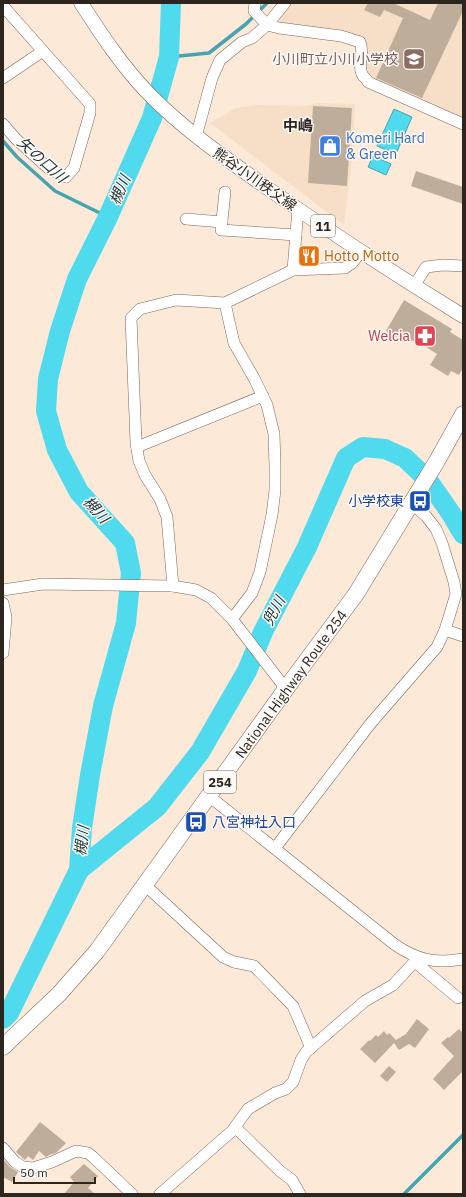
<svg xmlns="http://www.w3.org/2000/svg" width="466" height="1197" font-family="'IBM Plex Sans','Noto Sans JP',sans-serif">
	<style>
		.built { fill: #f7dec7 }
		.water { fill: #50daee; stroke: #46a4b0 }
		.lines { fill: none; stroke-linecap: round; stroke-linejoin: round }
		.stream { stroke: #46a4b0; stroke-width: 3.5 }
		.river { stroke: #50daee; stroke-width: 20 }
		.building { fill: #bfad9c }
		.minor-casing { stroke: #796859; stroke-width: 12 }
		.major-casing { stroke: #796859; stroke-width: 15 }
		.highway-casing { stroke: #796859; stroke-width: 17 }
		.minor { stroke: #fff; stroke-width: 11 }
		.major { stroke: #fff; stroke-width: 14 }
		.highway { stroke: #fff; stroke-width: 16 }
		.labels { text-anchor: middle; stroke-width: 3; stroke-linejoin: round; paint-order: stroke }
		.shield { fill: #fdf9f6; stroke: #6b6560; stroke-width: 1 }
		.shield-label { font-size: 13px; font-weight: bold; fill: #2d261f }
		.education-label { font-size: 14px; fill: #785e54; stroke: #fdf9f6; text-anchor: end }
		.shop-label { font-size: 14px; fill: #366cbe; stroke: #fdf9f6; text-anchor: start }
		.street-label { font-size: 14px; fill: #2d261f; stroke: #fdf9f6 }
		.food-label { font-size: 14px; fill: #c56008; stroke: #fdf9f6; text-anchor: start }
		.health-label { font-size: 14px; fill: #be3a42; stroke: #fdf9f6; text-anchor: end }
		.transit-label { font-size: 14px; fill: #164399; stroke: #fdf9f6; text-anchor: end }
		.neighbourhood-label { font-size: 15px; font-weight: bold; fill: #2d261f; stroke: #fdf9f6 }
		.water-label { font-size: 15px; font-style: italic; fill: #1b3236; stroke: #fdf9f6 }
	</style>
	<rect width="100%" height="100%" fill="#fde9d8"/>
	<g class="built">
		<path d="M 290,3 L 463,3 L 463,119 L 373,80 L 365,70 L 367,48 L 282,24 L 278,20 Z"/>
		<path d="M 318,103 L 355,104 L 353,150 L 344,225 L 210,123 L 236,108 L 256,105 L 306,106 Z"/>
	</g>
	<g class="water">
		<path d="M 394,109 L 412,117 L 396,154 L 377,146 Z"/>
		<path d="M 373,156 L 391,164 L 386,175 L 368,167 Z"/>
	</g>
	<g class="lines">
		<g class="stream">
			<path d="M 169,57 L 209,53 L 246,24 L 267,3"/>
			<path d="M 3,141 L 17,157 L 55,191 L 108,217"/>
			<path d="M 404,1194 L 463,1135"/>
		</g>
		<g class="river">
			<path d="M 79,870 L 157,807 L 200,752 L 247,671 L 263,632 L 307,547 L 346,458 L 363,447 L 385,449 L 405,458 L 427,479 L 452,515 L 463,534"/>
			<path d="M 3,1019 L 9,1013 L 79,870 L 82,828 L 90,775 L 103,706 L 126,623 L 131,573 L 125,543 L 79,492 L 57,450 L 46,411 L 48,379 L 60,331 L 77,279 L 108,217 L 152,118 L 169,57 L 171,3"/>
		</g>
	</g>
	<g class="building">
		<path d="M 368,3 L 393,3 L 430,20 L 438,3 L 463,3 L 463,11 L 422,98 L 376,78 L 403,18 L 384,10 L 380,17 L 364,10 Z"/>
		<path d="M 313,106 L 352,108 L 347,186 L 308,183 Z"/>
		<path d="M 416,171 L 463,187 L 463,204 L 411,186 Z"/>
		<path d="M 302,249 L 317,251 L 316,262 L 301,262 Z"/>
		<path d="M 404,300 L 452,329 L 450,332 L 463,340 L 463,368 L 459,375 L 451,371 L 448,376 L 430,365 L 437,354 L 417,341 L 401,340 L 386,331 Z"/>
		<path d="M 417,1019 L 429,1029 L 415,1048 L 409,1044 L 399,1050 L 394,1043 L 375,1063 L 360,1049 L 369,1040 L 370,1041 L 376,1035 L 378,1037 L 384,1031 L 387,1035 L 389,1033 L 396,1040 L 406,1034 Z"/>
		<path d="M 459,1029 L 463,1033 L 463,1071 L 444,1090 L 433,1079 L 454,1056 L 441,1043 L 448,1037 L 449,1038 Z"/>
		<path d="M 389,1066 L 396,1072 L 387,1082 L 380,1076 Z"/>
		<path d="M 40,1122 L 66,1143 L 56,1153 L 49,1155 L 46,1157 L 39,1151 L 33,1160 L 28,1156 L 25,1160 L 16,1152 Z"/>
		<path d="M 3,1159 L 10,1167 L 18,1172 L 12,1182 L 3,1177 Z"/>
		<path d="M 84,1164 L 98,1176 L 88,1188 L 95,1194 L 64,1194 L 74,1182 L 70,1177 Z"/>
	</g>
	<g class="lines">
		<g class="minor-casing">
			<g id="minor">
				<path d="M 255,3 L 254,11 L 267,25 L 279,28 L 341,36 L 360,42 C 365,54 357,64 362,74 C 363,77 367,79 368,82 L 463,124"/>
				<path d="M 3,6 L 90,104 L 90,113 L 74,168 L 66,177 L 48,168 L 16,139 L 3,124"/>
				<path d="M 3,78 L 43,51"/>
				<path d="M 196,137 L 212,78 L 220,60 L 242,42 L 252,38 L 267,25 L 285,3"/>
				<path d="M 225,192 L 221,230 L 296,235"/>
				<path d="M 186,219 L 222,222"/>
				<path d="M 293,270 L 298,209"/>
				<path d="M 414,286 L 426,267 L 443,265 L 463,266"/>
				<path d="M 225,303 L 234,343 L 255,380 L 267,405 L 274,434 L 275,466 L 275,490 L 272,515 L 260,572 L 252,593 L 232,619"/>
				<path d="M 137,447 L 263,396"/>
				<path d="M 173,586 L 167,517 L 160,499 L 145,475 L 139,461 L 136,443 L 131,318 L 140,309 L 176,300 L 225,303 L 293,270 L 345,268 L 352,263 L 361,252"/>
				<path d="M 3,590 L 43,584 L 173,586 L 196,590 L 211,598 L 232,619 L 286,689"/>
				<path d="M 3,603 L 6,617 L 3,653"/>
				<path d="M 445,630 L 463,636"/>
				<path d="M 209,796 L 394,944 C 417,960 435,964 463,959"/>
				<path d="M 275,848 L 371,723 L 437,647 L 445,630 L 456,594 L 454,582 L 442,543 L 436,529 L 426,516 L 411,503"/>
				<path d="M 145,885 L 223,957 L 234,962 L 254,966 L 293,1006 L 311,1048"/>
				<path d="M 415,962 L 458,998"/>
				<path d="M 235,1127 L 280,1171 L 292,1180 L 300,1194"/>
				<path d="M 3,1148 L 15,1162 L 23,1167 L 33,1168 L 52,1162 L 76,1151 L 88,1153 L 93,1157 L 132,1194"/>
				<path d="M 160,1194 L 232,1131 L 248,1109 L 275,1093 L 286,1089 L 293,1082 L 301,1060 L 306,1052 L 365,1001 L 393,985 L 418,958"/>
			</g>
		</g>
		<g class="major-casing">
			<path id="major" d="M 81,3 C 101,34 122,66 148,93 C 183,129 225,158 266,187 C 330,232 396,275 463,316"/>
		</g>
		<g class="highway-casing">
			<path id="highway" d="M 3,1047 L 59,994 L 97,951 L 293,679 L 356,594 L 437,461 L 463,414"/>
		</g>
		<use href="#minor" class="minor"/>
		<use href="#major" class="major"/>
		<use href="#highway" class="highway"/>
	</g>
	<defs>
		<g id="school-square" transform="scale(1.15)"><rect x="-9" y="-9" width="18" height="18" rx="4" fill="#8d6e63" stroke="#fdf9f6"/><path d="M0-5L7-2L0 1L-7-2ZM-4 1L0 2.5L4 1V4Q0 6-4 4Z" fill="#fff"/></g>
		<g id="shop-square" transform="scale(1.15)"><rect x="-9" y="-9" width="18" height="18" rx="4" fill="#3f7fe0" stroke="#fdf9f6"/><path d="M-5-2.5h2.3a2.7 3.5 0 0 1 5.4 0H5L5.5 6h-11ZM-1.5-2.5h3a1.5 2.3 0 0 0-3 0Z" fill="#fff"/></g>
		<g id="restaurant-square" transform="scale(1.15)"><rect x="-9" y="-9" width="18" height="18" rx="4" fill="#e8710a" stroke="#fdf9f6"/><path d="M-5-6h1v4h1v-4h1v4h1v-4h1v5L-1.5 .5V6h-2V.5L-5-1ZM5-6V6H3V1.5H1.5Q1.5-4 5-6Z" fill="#fff"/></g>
		<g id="pharmacy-square" transform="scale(1.15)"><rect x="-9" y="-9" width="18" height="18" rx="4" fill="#e0444e" stroke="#fdf9f6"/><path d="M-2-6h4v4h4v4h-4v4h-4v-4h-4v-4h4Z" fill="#fff"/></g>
		<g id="bus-square" transform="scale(1.15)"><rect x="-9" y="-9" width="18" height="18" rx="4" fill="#1a4fb4" stroke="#fdf9f6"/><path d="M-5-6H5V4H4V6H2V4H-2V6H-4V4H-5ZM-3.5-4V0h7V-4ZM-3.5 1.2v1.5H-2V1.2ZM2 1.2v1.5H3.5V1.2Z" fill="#fff"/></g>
	</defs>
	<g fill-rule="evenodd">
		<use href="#school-square" x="414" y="59"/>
		<use href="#shop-square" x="330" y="146"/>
		<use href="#restaurant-square" x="309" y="256"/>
		<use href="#pharmacy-square" x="425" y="336"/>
		<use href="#bus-square" x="420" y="501"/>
		<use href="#bus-square" x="196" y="822"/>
	</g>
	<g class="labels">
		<g class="shield">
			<rect x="311" y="215" width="24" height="22" rx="3"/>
			<rect x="204" y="771" width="32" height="22" rx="3"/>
		</g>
		<g class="shield-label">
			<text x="323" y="231">11</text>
			<text x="220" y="787">254</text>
		</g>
		<g class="education-label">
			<text x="398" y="64">小川町立小川小学校</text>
		</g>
		<g class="shop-label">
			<text x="346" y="143">Komeri Hard<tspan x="346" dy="16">&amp; Green</tspan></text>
		</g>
		<g class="street-label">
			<text transform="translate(255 179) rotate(35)" y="5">熊谷小川秩父線</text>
			<text transform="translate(291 684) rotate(-54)" y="5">National Highway Route 254</text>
		</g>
		<g class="food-label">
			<text x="324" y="261">Hotto Motto</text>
		</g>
		<g class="health-label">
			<text x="410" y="341">Welcia</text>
		</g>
		<g class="transit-label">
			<text x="404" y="506">小学校東</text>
			<text x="212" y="827" text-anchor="start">八宮神社入口</text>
		</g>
		<g class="neighbourhood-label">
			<text x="298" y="131">中嶋</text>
		</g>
		<g class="water-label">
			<text transform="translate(42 160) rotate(42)" y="5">矢の口川</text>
			<text transform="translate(120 190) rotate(-66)" y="5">槻川</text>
			<text transform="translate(96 510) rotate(48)" y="5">槻川</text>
			<text transform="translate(274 611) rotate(-62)" y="5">兜川</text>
			<text transform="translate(82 841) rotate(-83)" y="5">槻川</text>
		</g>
	</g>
	<rect width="466" height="1197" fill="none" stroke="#2d261f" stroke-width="8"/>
	<path d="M14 1177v6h81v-6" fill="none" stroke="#2d261f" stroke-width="2"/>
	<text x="20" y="1177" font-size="12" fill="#2d261f" stroke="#fdf9f6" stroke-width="3" paint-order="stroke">50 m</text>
</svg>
